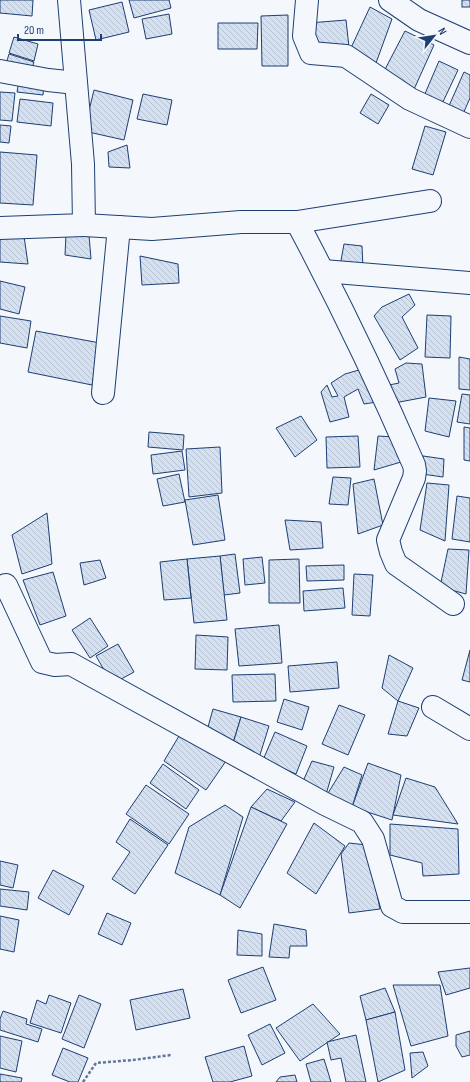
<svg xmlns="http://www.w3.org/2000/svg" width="470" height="1082" font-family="'Sofia Sans Condensed',sans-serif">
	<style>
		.building { fill: url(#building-back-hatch); stroke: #1d3f73 }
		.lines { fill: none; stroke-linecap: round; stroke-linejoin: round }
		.minor-casing { stroke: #1d3f73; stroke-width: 24 }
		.path { stroke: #5e769c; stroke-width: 2.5; stroke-dasharray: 3 2; stroke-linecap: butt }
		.minor { stroke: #f4f7fb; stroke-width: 22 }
	</style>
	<defs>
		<pattern id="building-back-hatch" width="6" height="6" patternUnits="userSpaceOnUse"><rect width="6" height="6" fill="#d5e0f0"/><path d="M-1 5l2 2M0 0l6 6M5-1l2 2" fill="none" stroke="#b6c1d1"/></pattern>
	</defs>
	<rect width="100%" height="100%" fill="#f4f7fb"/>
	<g class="building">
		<path d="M 0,0 L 33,0 L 32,16 L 0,13 Z"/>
		<path d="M 129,0 L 169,0 L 171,8 L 134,18 Z"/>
		<rect x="462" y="0" width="8" height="7"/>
		<path d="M 122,2 L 129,32 L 96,40 L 89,10 Z"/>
		<path d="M 370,7 L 392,19 L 376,63 L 350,50 Z"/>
		<path d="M 169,14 L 172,34 L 146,39 L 142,19 Z"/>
		<path d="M 288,15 L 288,66 L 262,66 L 261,16 Z"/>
		<path d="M 346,20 L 349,47 L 311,50 L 309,23 Z"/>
		<path d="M 218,23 L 258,23 L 257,49 L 218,49 Z"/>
		<path d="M 405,31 L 434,45 L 411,96 L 381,77 Z"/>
		<path d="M 14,37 L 38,44 L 34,61 L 9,53 Z"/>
		<path d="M 9,54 L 34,62 L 31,71 L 6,64 Z"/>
		<path d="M 439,61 L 458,70 L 442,104 L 424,96 Z"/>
		<path d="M 464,72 L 470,75 L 470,98 L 463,114 L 448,108 Z"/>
		<path d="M 19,80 L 44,83 L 43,95 L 17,92 Z"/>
		<path d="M 94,90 L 133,100 L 124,140 L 84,131 Z"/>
		<path d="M 0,92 L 15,93 L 12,121 L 0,120 Z"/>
		<path d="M 143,94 L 172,100 L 167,125 L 137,119 Z"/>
		<path d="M 371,94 L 389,105 L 378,124 L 360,113 Z"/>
		<path d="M 20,99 L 53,103 L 51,126 L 17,122 Z"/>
		<path d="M 0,125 L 11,126 L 9,143 L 0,142 Z"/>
		<path d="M 425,126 L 446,132 L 433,175 L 412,169 Z"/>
		<path d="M 127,145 L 130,168 L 109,167 L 108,152 Z"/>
		<path d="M 0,152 L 37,155 L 33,205 L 0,203 Z"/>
		<path d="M 66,234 L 89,235 L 91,259 L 65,255 Z"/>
		<path d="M 24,236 L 28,264 L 0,262 L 0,238 Z"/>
		<path d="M 344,244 L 362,246 L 363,268 L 340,266 Z"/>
		<path d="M 140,256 L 178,264 L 179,283 L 142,285 Z"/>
		<path d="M 0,281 L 25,287 L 19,314 L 0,309 Z"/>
		<path d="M 409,294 L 415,305 L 402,317 L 418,348 L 400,360 L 374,316 L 382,307 Z"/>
		<path d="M 427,315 L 451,316 L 450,358 L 425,357 Z"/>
		<path d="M 0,316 L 31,321 L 27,348 L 0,343 Z"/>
		<path d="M 36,331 L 100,343 L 92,385 L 28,372 Z"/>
		<path d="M 459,357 L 470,359 L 470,390 L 459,389 Z"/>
		<path d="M 406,363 L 422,364 L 426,397 L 389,404 L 384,386 L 399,383 L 395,369 Z"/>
		<path d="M 359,370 L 377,402 L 364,404 L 358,389 L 344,397 L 349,417 L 330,422 L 321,392 L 327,385 L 332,397 L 338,396 L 331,383 L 345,374 Z"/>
		<path d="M 462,394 L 470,395 L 470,424 L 457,422 Z"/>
		<path d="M 429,398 L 456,401 L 449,437 L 425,431 Z"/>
		<path d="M 301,416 L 317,440 L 295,457 L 276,428 Z"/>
		<path d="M 464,427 L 470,428 L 470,461 L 464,460 Z"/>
		<path d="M 149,432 L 184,435 L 183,450 L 148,447 Z"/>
		<path d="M 358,436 L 360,467 L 327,468 L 326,437 Z"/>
		<path d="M 378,436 L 394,437 L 401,462 L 374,470 Z"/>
		<path d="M 220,447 L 222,493 L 189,497 L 186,449 Z"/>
		<path d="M 182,451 L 185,470 L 153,474 L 151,455 Z"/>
		<path d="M 423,456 L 444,459 L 443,477 L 422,474 Z"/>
		<path d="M 179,474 L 185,502 L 163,506 L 157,479 Z"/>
		<path d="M 333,477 L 351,478 L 348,505 L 329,504 Z"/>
		<path d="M 374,479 L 383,525 L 358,534 L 353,484 Z"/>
		<path d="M 427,483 L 449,485 L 445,541 L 420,530 Z"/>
		<path d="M 218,495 L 225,540 L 193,545 L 185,500 Z"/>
		<path d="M 457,496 L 470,498 L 470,542 L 452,539 Z"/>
		<path d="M 47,513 L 52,564 L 22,574 L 12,535 Z"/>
		<path d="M 285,520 L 321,522 L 323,548 L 290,550 Z"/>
		<path d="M 448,549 L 469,550 L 466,594 L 440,587 Z"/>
		<path d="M 235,554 L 240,593 L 224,595 L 220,556 Z"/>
		<path d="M 220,556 L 227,620 L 194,623 L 187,559 Z"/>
		<path d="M 262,557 L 265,583 L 245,585 L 243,559 Z"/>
		<path d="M 187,559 L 191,598 L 164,600 L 160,562 Z"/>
		<path d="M 299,559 L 300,603 L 269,603 L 269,560 Z"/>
		<path d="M 100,560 L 106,578 L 84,585 L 80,563 Z"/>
		<path d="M 344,565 L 344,580 L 307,581 L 306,566 Z"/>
		<path d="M 53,572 L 66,616 L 40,625 L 23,580 Z"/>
		<path d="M 354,574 L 373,575 L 370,616 L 352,615 Z"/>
		<path d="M 343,588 L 345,608 L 304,611 L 303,591 Z"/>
		<path d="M 90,618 L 108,646 L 90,658 L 72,630 Z"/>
		<path d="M 279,625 L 282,663 L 239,666 L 235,629 Z"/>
		<path d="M 196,635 L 228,637 L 227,670 L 195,669 Z"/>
		<path d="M 118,644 L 134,672 L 112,684 L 96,656 Z"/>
		<path d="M 470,650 L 470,682 L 462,680 Z"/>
		<path d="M 389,655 L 413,668 L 398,701 L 382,688 Z"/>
		<path d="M 337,662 L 339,688 L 290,692 L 288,666 Z"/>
		<path d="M 275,674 L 276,701 L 233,702 L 232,675 Z"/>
		<path d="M 284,699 L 309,707 L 302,730 L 277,722 Z"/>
		<path d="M 398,701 L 419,708 L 407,736 L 388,734 Z"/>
		<path d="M 339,705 L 365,715 L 348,755 L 322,744 Z"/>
		<path d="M 213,709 L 241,717 L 233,743 L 206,734 Z"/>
		<path d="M 241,717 L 269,726 L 259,758 L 231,750 Z"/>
		<path d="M 275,732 L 307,746 L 296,774 L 263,760 Z"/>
		<path d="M 179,736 L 226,761 L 206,790 L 164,761 Z"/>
		<path d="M 312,761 L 334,767 L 325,798 L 300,788 Z"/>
		<path d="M 368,763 L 401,775 L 392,820 L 352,807 Z"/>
		<path d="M 163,764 L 199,790 L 186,809 L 150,783 Z"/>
		<path d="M 344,767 L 362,775 L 352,807 L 325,798 Z"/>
		<path d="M 406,778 L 435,787 L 458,824 L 393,815 Z"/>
		<path d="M 146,785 L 189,814 L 169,844 L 126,814 Z"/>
		<path d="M 267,789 L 295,802 L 281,821 L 251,807 Z"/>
		<path d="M 225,805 L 243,817 L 220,895 L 175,873 L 189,827 Z"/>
		<path d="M 251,807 L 287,824 L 240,908 L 220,895 Z"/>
		<path d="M 130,819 L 168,845 L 135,894 L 112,879 L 130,852 L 116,842 Z"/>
		<path d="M 314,823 L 345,846 L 316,894 L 287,873 Z"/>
		<path d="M 390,824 L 458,829 L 459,874 L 423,876 L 422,863 L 390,855 Z"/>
		<path d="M 349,843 L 367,845 L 380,909 L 349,913 L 341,854 Z"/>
		<path d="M 0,861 L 18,865 L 13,888 L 0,885 Z"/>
		<path d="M 53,870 L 84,886 L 69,915 L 38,898 Z"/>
		<path d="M 0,889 L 29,892 L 27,910 L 0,906 Z"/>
		<path d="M 107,913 L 131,923 L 122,945 L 98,934 Z"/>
		<path d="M 0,916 L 19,920 L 14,952 L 0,949 Z"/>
		<path d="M 274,924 L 306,930 L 307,946 L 290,946 L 289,958 L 269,957 Z"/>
		<path d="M 238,930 L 262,934 L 262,956 L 237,955 Z"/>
		<path d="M 263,967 L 276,1000 L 241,1013 L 228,980 Z"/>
		<path d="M 470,968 L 470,988 L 446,995 L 438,972 Z"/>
		<path d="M 393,985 L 440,985 L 448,1036 L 411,1046 Z"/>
		<path d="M 385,988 L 395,1012 L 366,1020 L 360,996 Z"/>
		<path d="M 183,989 L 190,1018 L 136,1030 L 130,1000 Z"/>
		<path d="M 49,995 L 71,1003 L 61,1033 L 30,1023 L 37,1000 L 46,1004 Z"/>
		<path d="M 79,995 L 101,1004 L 84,1048 L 62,1039 Z"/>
		<path d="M 313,1004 L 340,1034 L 300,1061 L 276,1028 Z"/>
		<path d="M 3,1011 L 27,1019 L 26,1024 L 42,1029 L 38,1042 L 0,1030 L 0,1019 Z"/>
		<path d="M 395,1012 L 405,1070 L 378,1082 L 366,1020 Z"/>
		<path d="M 270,1024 L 285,1053 L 262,1065 L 248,1035 Z"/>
		<path d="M 470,1031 L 470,1055 L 462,1057 L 456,1046 L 456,1035 Z"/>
		<path d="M 356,1035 L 366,1082 L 346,1082 L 341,1058 L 331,1060 L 327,1042 Z"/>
		<path d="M 0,1036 L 22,1041 L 16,1072 L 0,1068 Z"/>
		<path d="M 244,1046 L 252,1076 L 230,1082 L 213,1082 L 205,1057 Z"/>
		<path d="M 63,1048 L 88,1058 L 78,1082 L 70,1082 L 52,1075 Z"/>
		<path d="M 423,1052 L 428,1066 L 412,1078 L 410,1053 Z"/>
		<path d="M 324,1059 L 331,1082 L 311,1082 L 306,1064 Z"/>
		<path d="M 0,1074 L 22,1078 L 21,1082 L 0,1082 Z"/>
		<path d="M 295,1075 L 297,1082 L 276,1082 L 280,1077 Z"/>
	</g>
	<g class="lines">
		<g class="minor-casing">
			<g id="minor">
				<path d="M 307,0 L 304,36 L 311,53 L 346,56 L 410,99 L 470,127"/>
				<path d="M 390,0 L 419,20 L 470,43"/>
				<path d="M 0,71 L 48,80 L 76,83"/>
				<path d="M 297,222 L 430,201"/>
				<path d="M 84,225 L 152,229 L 241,222 L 297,222 C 339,301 378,382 414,465 L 415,471 L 414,478 L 388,540 L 391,552 L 396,564 L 453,604"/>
				<path d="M 0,228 L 84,225 L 83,164 L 69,0"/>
				<path d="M 323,271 L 470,283"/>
				<path d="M 103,393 L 119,227"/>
				<path d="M 0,587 L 6,585 L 42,662 L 55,665 L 71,664 L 325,804 L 362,822 L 373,839 L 392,906 L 403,912 L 470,912"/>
				<path d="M 433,707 L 470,729"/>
			</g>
		</g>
		<path class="path" d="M 83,1082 L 96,1063 L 133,1060 L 171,1055"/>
		<use href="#minor" class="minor"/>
	</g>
	<g transform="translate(434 36) rotate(60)" stroke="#f4f7fb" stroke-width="3" paint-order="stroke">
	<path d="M0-3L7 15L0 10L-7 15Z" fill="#1d3f73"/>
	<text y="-6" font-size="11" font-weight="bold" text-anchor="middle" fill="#1d3f73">N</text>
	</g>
	<path d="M18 34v6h83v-6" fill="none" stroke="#1d3f73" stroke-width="2"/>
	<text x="24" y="34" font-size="12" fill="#1d3f73" stroke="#f4f7fb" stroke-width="3" paint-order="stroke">20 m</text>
</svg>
